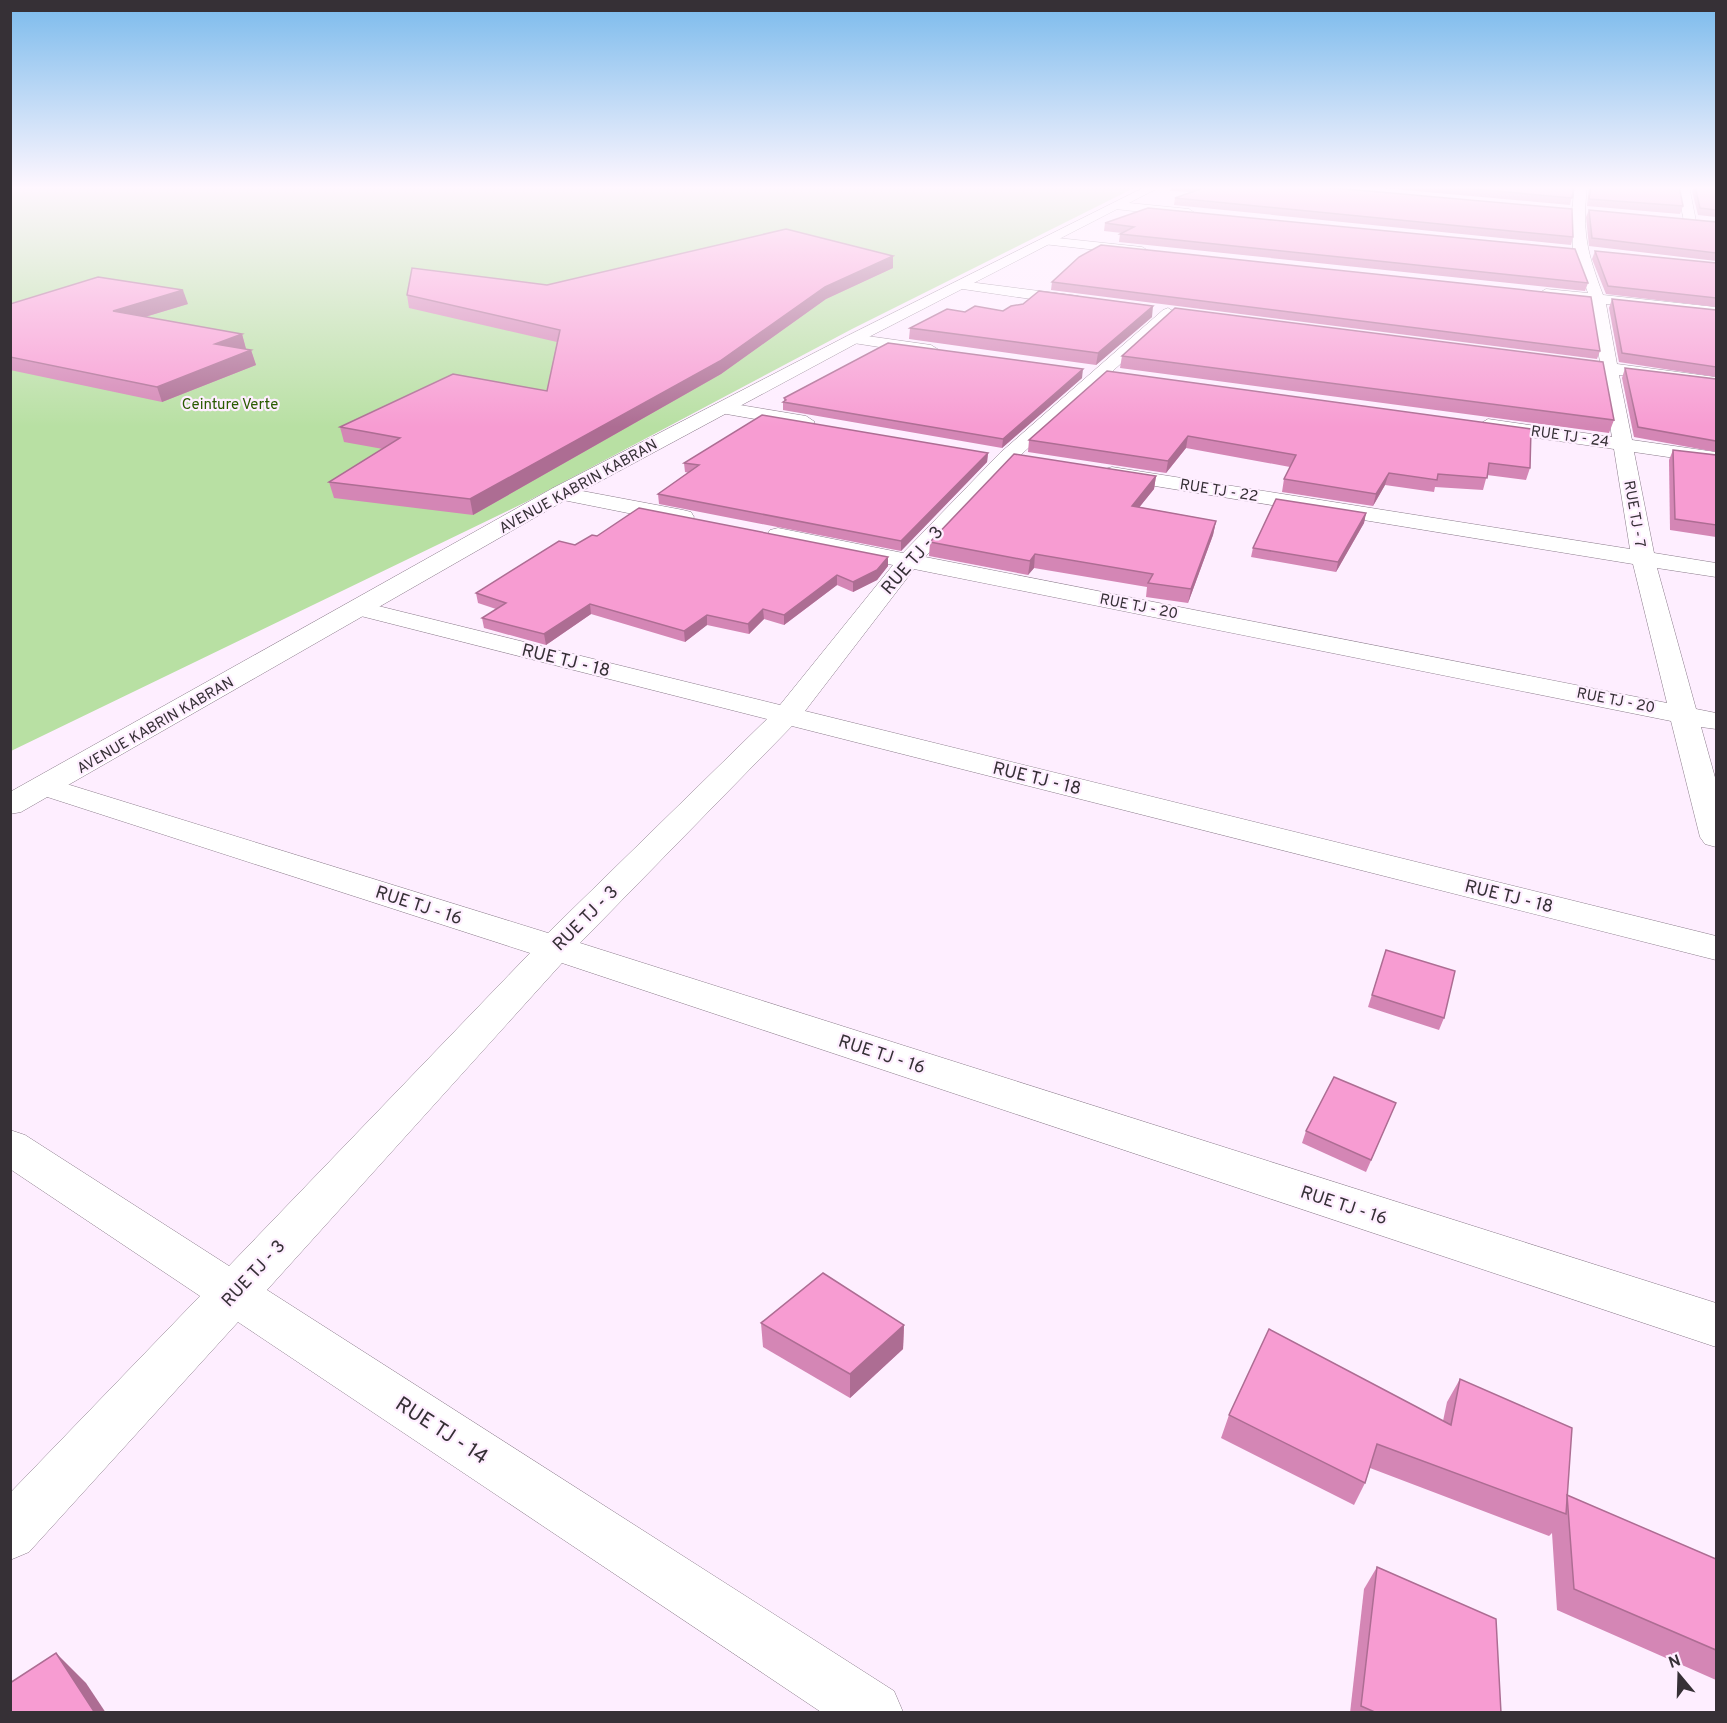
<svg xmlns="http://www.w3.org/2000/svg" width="1727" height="1723" font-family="Overpass,sans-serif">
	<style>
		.green { fill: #b8e0a3 }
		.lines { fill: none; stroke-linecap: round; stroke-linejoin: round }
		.street-casing { stroke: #8b7c8b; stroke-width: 1 }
		.secondary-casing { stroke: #8b7c8b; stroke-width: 1 }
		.street { fill: #fff; fill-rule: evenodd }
		.secondary { fill: #fff; fill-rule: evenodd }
		.wall { fill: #d486b5 }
		.shaded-wall { fill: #ad6d93 }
		.building { fill: #f79cd2; stroke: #ad6d93; stroke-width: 1.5 }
		.labels { text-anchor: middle; stroke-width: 4.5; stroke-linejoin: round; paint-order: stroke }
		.far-park-label { font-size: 15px; fill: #2a5b00; stroke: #feeeff }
		.far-street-label { font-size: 15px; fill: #363036; stroke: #feeeff }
		.street-label { font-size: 18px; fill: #363036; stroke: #feeeff }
		.near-street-label { font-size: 21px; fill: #363036; stroke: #feeeff }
	</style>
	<rect width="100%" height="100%" fill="#feeeff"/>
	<path class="green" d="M 11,186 L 1138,186 L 852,329 L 526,502 L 11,751 Z"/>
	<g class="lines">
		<g class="street-casing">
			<g id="street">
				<path d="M 1575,186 L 1587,186 C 1582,233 1587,252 1603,295 L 1716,307 L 1716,317 L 1606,304 L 1617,364 L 1716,377 L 1716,387 L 1619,375 L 1632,440 L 1716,452 L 1716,464 L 1634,452 L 1654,553 L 1716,563 L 1716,577 L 1657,568 L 1696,709 L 1716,713 L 1716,729 L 1701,727 L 1716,781 L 1716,847 L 1705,844 L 1700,837 L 1671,721 L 914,569 L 805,711 L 1716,936 L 1716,960 L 792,726 L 580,943 L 1716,1303 L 1716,1347 L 562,963 L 267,1290 L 894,1691 L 903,1712 L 821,1712 L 238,1322 L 29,1552 L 10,1560 L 10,1493 L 200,1296 L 10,1169 L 10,1130 L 25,1135 L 229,1266 L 530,953 L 35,793 L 31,787 L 35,781 L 46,778 L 57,781 L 548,933 L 767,719 L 349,613 L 346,608 L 349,603 L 358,601 L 780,705 L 893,565 L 770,540 L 767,535 L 770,530 L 778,528 L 903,553 L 1000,453 L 1163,310 L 1168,308 L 1176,313 L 1173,316 L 1014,461 L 925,557 L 1667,703 L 1633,564 L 1112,479 L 1105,477 L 1102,473 L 1105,469 L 1112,467 L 1630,549 L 1614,449 L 1488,431 L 1478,425 L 1488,419 L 1612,437 L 1601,372 L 1561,367 L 1552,362 L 1561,357 L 1600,362 L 1590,302 L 1546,297 L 1539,293 L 1546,289 L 1588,293 L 1573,252 L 1572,211 Z"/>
				<path d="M 1677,186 L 1689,186 L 1696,221 L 1694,224 L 1686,224 L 1684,221 Z"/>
				<path d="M 1119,202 L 1189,209 L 1195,213 L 1189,217 L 1115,209 L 1113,206 Z"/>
				<path d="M 1048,237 L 1142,247 L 1149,251 L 1142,255 L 1043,244 L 1041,241 Z"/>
				<path d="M 961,281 L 1078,296 L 1086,301 L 1078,306 L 956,288 L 954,285 L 956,282 Z"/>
				<path d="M 853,334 L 931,345 L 939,350 L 931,355 L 847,342 L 845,339 Z"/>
				<path d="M 722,402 L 806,416 L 815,422 L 806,428 L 715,412 L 713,408 Z"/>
				<path d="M 561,487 L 683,510 L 691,512 L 694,517 L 691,522 L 683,524 L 553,498 L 550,493 L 553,488 Z"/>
			</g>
		</g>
		<g class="secondary-casing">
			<path id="secondary" d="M 1147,186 L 1162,186 L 859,342 L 569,498 L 21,812 L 10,814 L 10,792 L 553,488 L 847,336 Z"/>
		</g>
		<use href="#street" class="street"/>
		<use href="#secondary" class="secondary"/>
	</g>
	<g class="wall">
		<path d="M 1171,186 L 1312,186 L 1573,237 L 1571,245 L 1174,205 L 1175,198 L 1191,192 L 1170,191 Z"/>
		<path d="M 1360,186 L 1574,186 L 1570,205 Z"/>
		<path d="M 1589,186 L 1679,186 L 1683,206 L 1680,214 L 1587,206 Z"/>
		<path d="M 1694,186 L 1716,186 L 1716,217 L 1698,215 L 1692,191 Z"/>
		<path d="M 1589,210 L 1716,222 L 1716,261 L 1589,246 L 1586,217 Z"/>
		<path d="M 1105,223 L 1588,283 L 1585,291 L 1119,242 L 1120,234 L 1122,233 L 1104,231 Z"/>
		<path d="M 1595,251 L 1716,263 L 1716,307 L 1606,294 L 1592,259 Z"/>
		<path d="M 893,268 L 826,299 L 721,374 L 473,515 L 334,498 L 329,482 L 383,449 L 344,442 L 340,427 L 547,391 L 557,342 L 409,308 L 407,295 L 547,285 Z"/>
		<path d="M 1052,282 L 1600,351 L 1597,359 L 1051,290 Z"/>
		<path d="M 1612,299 L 1716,310 L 1716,377 L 1619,362 L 1609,308 Z"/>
		<path d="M 10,304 L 188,304 L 145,317 L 242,334 L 246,349 L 245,349 L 251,350 L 256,365 L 162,402 L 10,370 Z"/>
		<path d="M 1003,311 L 1152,317 L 1096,365 L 909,339 L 910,328 L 965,312 Z"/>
		<path d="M 1122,356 L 1614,420 L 1609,433 L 1120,368 Z"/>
		<path d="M 1625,368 L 1716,379 L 1716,452 L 1634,437 L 1622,378 Z"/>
		<path d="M 1107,371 L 1530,468 L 1526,480 L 1487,475 L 1483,490 L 1435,487 L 1434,492 L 1385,485 L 1373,506 L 1282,492 L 1284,479 L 1290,467 L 1186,448 L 1166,473 L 1028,452 L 1029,440 Z"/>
		<path d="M 1082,378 L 1002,448 L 783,410 L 783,402 L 784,401 L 784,398 Z"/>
		<path d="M 1673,450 L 1716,455 L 1716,537 L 1670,530 L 1669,460 Z"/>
		<path d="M 988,453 L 987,462 L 901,551 L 659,504 L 658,494 L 689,473 L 685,472 L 684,463 Z"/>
		<path d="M 1156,476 L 1154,489 L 1139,507 L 1216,521 L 1213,535 L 1188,603 L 1146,597 L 1147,587 L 1034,568 L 1028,575 L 929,556 L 930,542 Z"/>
		<path d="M 1366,513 L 1364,523 L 1336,572 L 1251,557 L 1253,548 Z"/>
		<path d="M 597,536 L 888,566 L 877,580 L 853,592 L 837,585 L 784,625 L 764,619 L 749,634 L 707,625 L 685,642 L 591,614 L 546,645 L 484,628 L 482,618 L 496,609 L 478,603 L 476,593 L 575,545 Z"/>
		<path d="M 1386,950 L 1444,1018 L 1439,1030 L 1368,1007 Z"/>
		<path d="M 1396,1103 L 1366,1172 L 1302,1143 L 1306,1131 Z"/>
		<path d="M 761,1323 L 904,1325 L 903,1349 L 850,1398 L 763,1347 Z"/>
		<path d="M 1460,1379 L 1567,1495 L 1716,1559 L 1716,1680 L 1557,1610 L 1552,1533 L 1549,1536 L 1370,1468 L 1365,1483 L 1354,1505 L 1221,1438 L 1229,1415 L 1443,1421 L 1447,1402 Z"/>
		<path d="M 1377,1567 L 1501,1713 L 1350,1713 L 1364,1589 Z"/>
	</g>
	<g class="shaded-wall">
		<path d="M 893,256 L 893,268 L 826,299 L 721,374 L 473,515 L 470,499 L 825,287 Z"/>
		<path d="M 183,290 L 188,304 L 118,325 L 113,311 Z"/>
		<path d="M 1153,306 L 1152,317 L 1096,365 L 1098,353 Z"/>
		<path d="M 242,334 L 246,349 L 219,359 L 215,344 Z"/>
		<path d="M 251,350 L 256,365 L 162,402 L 157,387 Z"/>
		<path d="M 1083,369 L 1082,378 L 1002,448 L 1003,439 Z"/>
		<path d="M 1188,436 L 1186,448 L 1166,473 L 1168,461 Z"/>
		<path d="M 988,453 L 987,462 L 901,551 L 901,541 Z"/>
		<path d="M 1389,473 L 1385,485 L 1373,506 L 1376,494 Z"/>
		<path d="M 1156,476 L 1154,489 L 1130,519 L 1132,506 Z"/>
		<path d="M 1366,513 L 1364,523 L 1336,572 L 1338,562 Z"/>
		<path d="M 1216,521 L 1213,535 L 1188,603 L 1191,589 Z"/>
		<path d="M 1035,554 L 1034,568 L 1028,575 L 1030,561 Z"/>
		<path d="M 888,557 L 888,566 L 877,580 L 853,592 L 853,582 Z"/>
		<path d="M 837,575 L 837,585 L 784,625 L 784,615 Z"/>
		<path d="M 590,604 L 591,614 L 546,645 L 544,634 Z"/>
		<path d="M 763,609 L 764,619 L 749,634 L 748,624 Z"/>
		<path d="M 707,615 L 707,625 L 685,642 L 684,631 Z"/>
		<path d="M 904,1325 L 903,1349 L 850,1398 L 850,1374 Z"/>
		<path d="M 56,1653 L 86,1683 L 106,1713 L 95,1713 Z"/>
	</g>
	<g class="building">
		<path d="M 1199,186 L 1312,186 L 1572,209 L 1573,237 L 1175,198 L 1206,187 Z"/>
		<path d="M 1439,186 L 1574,186 L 1572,198 Z"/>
		<path d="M 1591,186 L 1679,186 L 1683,206 L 1589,199 Z"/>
		<path d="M 1695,186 L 1716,186 L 1716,210 L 1700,208 Z"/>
		<path d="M 1148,208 L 1575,249 L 1588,283 L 1120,234 L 1134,227 L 1105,223 Z"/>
		<path d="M 1589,210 L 1716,222 L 1716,253 L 1592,238 Z"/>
		<path d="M 786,229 L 893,256 L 825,287 L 720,361 L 470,499 L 329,482 L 400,438 L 340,427 L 453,374 L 547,391 L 560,330 L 407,295 L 412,268 L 547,285 Z"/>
		<path d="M 1101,245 L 1591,297 L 1600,351 L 1052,282 L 1079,257 Z"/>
		<path d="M 1595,251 L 1716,263 L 1716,298 L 1608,286 Z"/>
		<path d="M 98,277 L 183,290 L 113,311 L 242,334 L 215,344 L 251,350 L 157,387 L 10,357 L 10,304 Z"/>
		<path d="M 1039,291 L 1153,306 L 1098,353 L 910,328 L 947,309 L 965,312 L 975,306 L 1003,311 L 1011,306 L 1023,304 Z"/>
		<path d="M 1612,299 L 1716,310 L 1716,367 L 1622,353 Z"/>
		<path d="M 1175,308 L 1603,362 L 1614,420 L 1122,356 Z"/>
		<path d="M 888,343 L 1083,369 L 1003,439 L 783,402 L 786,400 L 784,398 Z"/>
		<path d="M 1625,368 L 1716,379 L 1716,441 L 1638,427 Z"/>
		<path d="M 1107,371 L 1531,429 L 1530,468 L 1489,463 L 1487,478 L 1438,474 L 1437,480 L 1389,473 L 1376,494 L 1284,479 L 1296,455 L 1188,436 L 1168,461 L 1029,440 Z"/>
		<path d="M 762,415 L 988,453 L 901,541 L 658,494 L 699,465 L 684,463 Z"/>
		<path d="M 1673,450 L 1716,455 L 1716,525 L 1675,519 Z"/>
		<path d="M 1014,454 L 1156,476 L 1132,506 L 1216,521 L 1191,589 L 1148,583 L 1153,574 L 1035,554 L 1030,561 L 930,542 Z"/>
		<path d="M 1276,499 L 1366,513 L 1338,562 L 1253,548 Z"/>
		<path d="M 639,508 L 888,557 L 877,570 L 853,582 L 837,575 L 784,615 L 763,609 L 748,624 L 707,615 L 684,631 L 590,604 L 544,634 L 482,618 L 506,603 L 476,593 L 559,541 L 575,545 L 592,535 L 597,536 Z"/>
		<path d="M 1386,950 L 1455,971 L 1444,1018 L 1372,995 Z"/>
		<path d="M 1334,1077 L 1396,1103 L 1371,1160 L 1306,1131 Z"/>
		<path d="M 823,1273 L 904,1325 L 850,1374 L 761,1323 Z"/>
		<path d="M 1269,1329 L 1451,1425 L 1460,1379 L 1572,1428 L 1566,1514 L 1377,1444 L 1365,1483 L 1229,1415 Z"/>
		<path d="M 1567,1495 L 1716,1559 L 1716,1650 L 1574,1589 Z"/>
		<path d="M 1377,1567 L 1496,1619 L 1501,1713 L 1377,1713 L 1361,1706 Z"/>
		<path d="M 56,1653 L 95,1713 L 10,1713 L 10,1683 Z"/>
	</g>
	<linearGradient id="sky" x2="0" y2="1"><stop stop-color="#7abaec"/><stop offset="0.44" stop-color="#fff7ff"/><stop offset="1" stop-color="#fff7ff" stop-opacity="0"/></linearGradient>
	<rect width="1727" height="427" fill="url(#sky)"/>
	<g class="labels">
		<g class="far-park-label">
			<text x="230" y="409">Ceinture Verte</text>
		</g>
		<g class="far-street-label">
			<text transform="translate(1570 436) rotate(8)" y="5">RUE TJ - 24</text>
			<text transform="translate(578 486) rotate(-29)" y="5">AVENUE KABRIN KABRAN</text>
			<text transform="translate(1219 490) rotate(9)" y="5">RUE TJ - 22</text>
			<text transform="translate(1635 514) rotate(80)" y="5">RUE TJ - 7</text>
			<text transform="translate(1139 606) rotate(11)" y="5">RUE TJ - 20</text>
			<text transform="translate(1616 700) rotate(11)" y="5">RUE TJ - 20</text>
			<text transform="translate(155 725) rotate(-30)" y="5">AVENUE KABRIN KABRAN</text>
		</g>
		<g class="street-label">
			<text transform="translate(912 560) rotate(-49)" y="6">RUE TJ - 3</text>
			<text transform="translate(566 660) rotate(14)" y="6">RUE TJ - 18</text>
			<text transform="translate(1037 778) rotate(14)" y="6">RUE TJ - 18</text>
			<text transform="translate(1509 896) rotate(14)" y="6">RUE TJ - 18</text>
			<text transform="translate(419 905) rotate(18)" y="6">RUE TJ - 16</text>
			<text transform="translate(585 918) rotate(-45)" y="6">RUE TJ - 3</text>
			<text transform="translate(882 1054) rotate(18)" y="6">RUE TJ - 16</text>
			<text transform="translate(1344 1205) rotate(18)" y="6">RUE TJ - 16</text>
			<text transform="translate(253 1273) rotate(-47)" y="6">RUE TJ - 3</text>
		</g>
		<g class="near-street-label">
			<text transform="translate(442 1430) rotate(33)" y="7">RUE TJ - 14</text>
		</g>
	</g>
	<rect width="1727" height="1723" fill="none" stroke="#363036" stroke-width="24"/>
	<g transform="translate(1679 1675) rotate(341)" stroke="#feeeff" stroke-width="4.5" paint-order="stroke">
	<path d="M0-4.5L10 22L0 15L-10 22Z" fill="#363036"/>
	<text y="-9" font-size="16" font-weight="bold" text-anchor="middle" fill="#363036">N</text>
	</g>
</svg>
